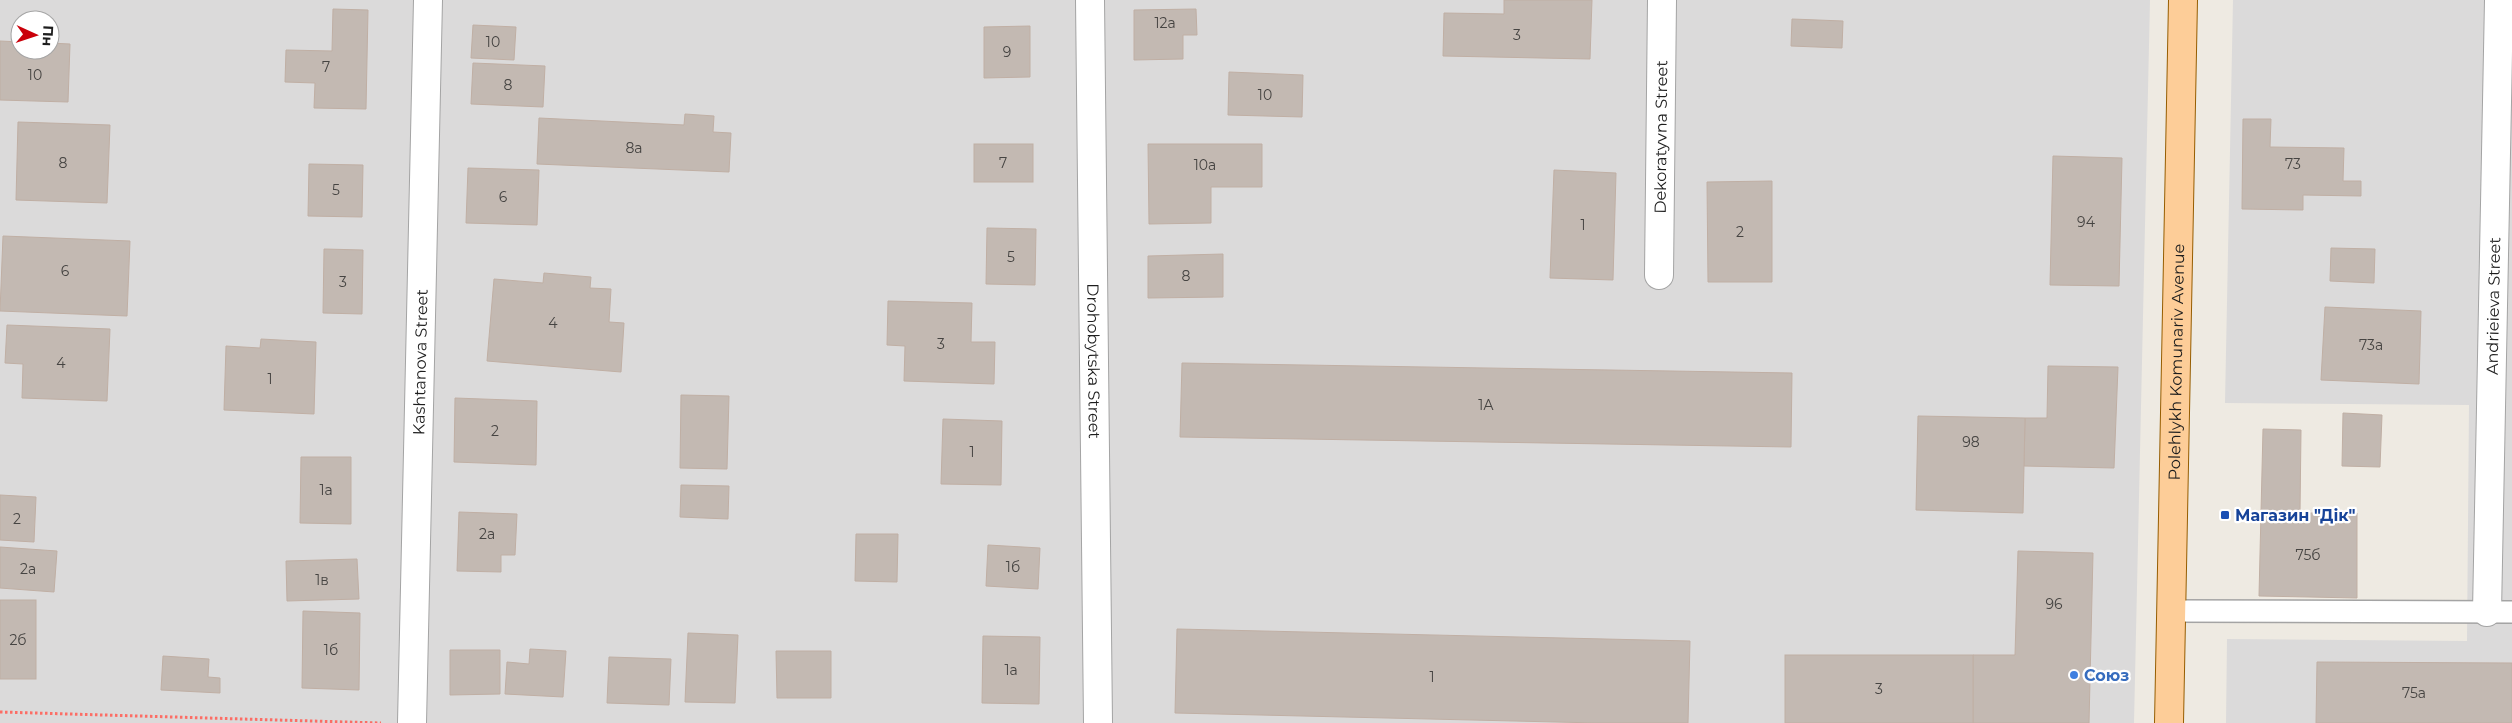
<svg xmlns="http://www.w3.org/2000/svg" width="2512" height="723" font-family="Montserrat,sans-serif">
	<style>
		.residential { fill: #dbdada; fill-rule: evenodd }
		.building { fill: #c3b9b2; stroke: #c0afa4 }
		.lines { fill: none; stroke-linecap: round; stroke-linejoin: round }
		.service-casing { stroke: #a4a4a4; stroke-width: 24 }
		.minor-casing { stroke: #a4a4a4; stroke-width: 30 }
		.primary-casing { stroke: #965d00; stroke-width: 30 }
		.path { stroke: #fc6d65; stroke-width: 3; stroke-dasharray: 2.5 2.5; stroke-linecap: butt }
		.service { stroke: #fff; stroke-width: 21 }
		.minor { stroke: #fff; stroke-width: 28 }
		.primary { stroke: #fdcd98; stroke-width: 28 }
		.transit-dot { fill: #1a4fb4; stroke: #fff; stroke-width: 2 }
		.shop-dot { fill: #3f7fe0; stroke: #fff; stroke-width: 2 }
		.labels { text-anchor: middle; stroke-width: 4.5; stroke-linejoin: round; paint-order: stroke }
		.number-label { font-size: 14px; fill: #464442 }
		.street-label { font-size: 16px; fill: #1d1d1d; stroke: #fff }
		.transit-label { font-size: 16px; font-weight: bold; fill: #164399; stroke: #fff; text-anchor: start }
		.shop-label { font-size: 16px; font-weight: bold; fill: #366cbe; stroke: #fff; text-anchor: start }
	</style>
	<rect width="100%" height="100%" fill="#eeeae2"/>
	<g class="residential">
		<path d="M 0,0 L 2150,0 L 2134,723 L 0,723 ZM 20,20 L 50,20 L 50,50 L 20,50 Z"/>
		<path d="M 2233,0 L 2512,0 L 2512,723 L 2226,723 L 2227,639 L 2467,641 L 2469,405 L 2225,403 Z"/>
	</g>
	<g class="building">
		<path d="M 1504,0 L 1592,0 L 1590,59 L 1443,56 L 1444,13 L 1504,14 Z"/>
		<path d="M 333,9 L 368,10 L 366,109 L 314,108 L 315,83 L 285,82 L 286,50 L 332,51 Z"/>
		<path d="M 1196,9 L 1197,35 L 1183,35 L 1183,59 L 1134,60 L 1134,10 Z"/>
		<path d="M 1792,19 L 1843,21 L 1842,48 L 1791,46 Z"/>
		<path d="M 473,25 L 516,27 L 514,60 L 471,58 Z"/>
		<path d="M 1030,26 L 1030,77 L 984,78 L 984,27 Z"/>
		<path d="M 0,41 L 20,42 L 20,50 L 50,50 L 50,43 L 70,44 L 68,102 L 0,100 Z"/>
		<path d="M 473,63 L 545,66 L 543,107 L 471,104 Z"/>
		<path d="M 1229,72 L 1303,75 L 1302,117 L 1228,115 Z"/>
		<path d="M 685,114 L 714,116 L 713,132 L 731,133 L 729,172 L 537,164 L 539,118 L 684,125 Z"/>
		<path d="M 2243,119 L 2271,119 L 2270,147 L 2344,148 L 2343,181 L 2361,181 L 2361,196 L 2303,195 L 2303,210 L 2242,209 Z"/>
		<path d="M 18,122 L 110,125 L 107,203 L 16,200 Z"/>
		<rect x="974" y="144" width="59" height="38"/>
		<path d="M 1148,144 L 1262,144 L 1262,187 L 1211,187 L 1211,223 L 1149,224 Z"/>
		<path d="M 2053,156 L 2122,158 L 2119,286 L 2050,285 Z"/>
		<path d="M 309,164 L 363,165 L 362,217 L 308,216 Z"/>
		<path d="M 468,168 L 539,170 L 537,225 L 466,223 Z"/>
		<path d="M 1554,170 L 1616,173 L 1613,280 L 1550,278 Z"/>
		<path d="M 1772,181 L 1772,282 L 1708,282 L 1707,182 Z"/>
		<path d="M 987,228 L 1036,229 L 1035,285 L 986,284 Z"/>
		<path d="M 3,236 L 130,241 L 127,316 L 0,311 Z"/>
		<path d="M 2331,248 L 2375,249 L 2374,283 L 2330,281 Z"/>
		<path d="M 324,249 L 363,250 L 362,314 L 323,313 Z"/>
		<path d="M 1223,254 L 1223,297 L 1148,298 L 1148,256 Z"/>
		<path d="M 544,273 L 591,277 L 590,288 L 611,289 L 609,322 L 624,323 L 621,372 L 487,361 L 494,279 L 543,283 Z"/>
		<path d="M 888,301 L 972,303 L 971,342 L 995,342 L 994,384 L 904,381 L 905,346 L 887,345 Z"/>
		<path d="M 2325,307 L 2421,311 L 2419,384 L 2321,380 Z"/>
		<path d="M 7,325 L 110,329 L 107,401 L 22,398 L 23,364 L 5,363 Z"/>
		<path d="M 261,339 L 316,342 L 314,414 L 224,410 L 226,346 L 260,348 Z"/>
		<path d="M 1182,363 L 1792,373 L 1791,447 L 1180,437 Z"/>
		<path d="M 2048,366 L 2118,367 L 2114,468 L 2024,466 L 2025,418 L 2047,418 Z"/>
		<path d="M 681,395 L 729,396 L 727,469 L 680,468 Z"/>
		<path d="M 455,398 L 537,401 L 536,465 L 454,462 Z"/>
		<path d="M 2343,413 L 2382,415 L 2380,467 L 2342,466 Z"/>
		<path d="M 1918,416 L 2025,418 L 2023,513 L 1916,510 Z"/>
		<path d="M 943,419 L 1002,421 L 1001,485 L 941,484 Z"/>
		<path d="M 2263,429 L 2301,430 L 2300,513 L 2357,513 L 2357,598 L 2259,596 Z"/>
		<path d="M 301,457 L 351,457 L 351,524 L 300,523 Z"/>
		<path d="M 681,485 L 729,486 L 728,519 L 680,517 Z"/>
		<path d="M 0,495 L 36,497 L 34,542 L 0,540 Z"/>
		<path d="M 459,512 L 517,514 L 515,555 L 501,555 L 501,572 L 457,571 Z"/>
		<path d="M 856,534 L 898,534 L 897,582 L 855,581 Z"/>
		<path d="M 988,545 L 1040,548 L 1038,589 L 986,586 Z"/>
		<path d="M 0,547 L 57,551 L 54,592 L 0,588 Z"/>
		<path d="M 2018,551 L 2093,553 L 2089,723 L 1973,723 L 1973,655 L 2015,655 Z"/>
		<path d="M 357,559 L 359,599 L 287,601 L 286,561 Z"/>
		<rect x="0" y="600" width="36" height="79"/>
		<path d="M 303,611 L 360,613 L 359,690 L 302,688 Z"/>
		<path d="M 1177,629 L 1690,641 L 1688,723 L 1598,723 L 1175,713 Z"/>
		<path d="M 688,633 L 738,635 L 735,703 L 685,702 Z"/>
		<path d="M 983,636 L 1040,637 L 1039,704 L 982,703 Z"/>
		<path d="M 530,649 L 566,651 L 563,697 L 505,694 L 507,662 L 529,664 Z"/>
		<path d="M 450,650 L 500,650 L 500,694 L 450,695 Z"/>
		<path d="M 776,651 L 831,651 L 831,698 L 777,698 Z"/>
		<rect x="1785" y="655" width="188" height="68"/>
		<path d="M 163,656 L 209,659 L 208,677 L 220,678 L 220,693 L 161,690 Z"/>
		<path d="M 609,657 L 671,659 L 669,705 L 607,703 Z"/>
		<path d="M 2317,662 L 2512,663 L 2512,723 L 2316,723 Z"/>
	</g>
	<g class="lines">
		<g class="service-casing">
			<path id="service" d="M 2170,611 L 2512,612"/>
		</g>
		<g class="minor-casing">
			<g id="minor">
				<path id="s1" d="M 1090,0 L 1098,723"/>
				<path id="s2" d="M 1659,275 L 1662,0"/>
				<path id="s3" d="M 2487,612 L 2499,0"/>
				<path id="s4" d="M 412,723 L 428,0"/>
			</g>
		</g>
		<g class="primary-casing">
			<g id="primary">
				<path id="s5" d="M 2169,723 L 2183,0"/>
			</g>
		</g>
		<path class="path" d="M 0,712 L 381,723"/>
		<use href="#service" class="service"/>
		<use href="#minor" class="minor"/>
		<use href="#primary" class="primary"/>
	</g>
	<rect class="transit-dot" x="2220" y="510" width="10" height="10" rx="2.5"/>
	<circle class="shop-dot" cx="2074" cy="675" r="5"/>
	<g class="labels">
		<g class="number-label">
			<text x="1165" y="28">12а</text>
			<text x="1517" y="40">3</text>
			<text x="493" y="47">10</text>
			<text x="1007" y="57">9</text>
			<text x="326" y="72">7</text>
			<text x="35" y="80">10</text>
			<text x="508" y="90">8</text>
			<text x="1265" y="100">10</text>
			<text x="634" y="153">8а</text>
			<text x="63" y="168">8</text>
			<text x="1003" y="168">7</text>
			<text x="2293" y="169">73</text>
			<text x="1205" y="170">10а</text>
			<text x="336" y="195">5</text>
			<text x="503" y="202">6</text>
			<text x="2086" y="227">94</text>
			<text x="1583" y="230">1</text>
			<text x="1740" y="237">2</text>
			<text x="1011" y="262">5</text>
			<text x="65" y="276">6</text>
			<text x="1186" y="281">8</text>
			<text x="343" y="287">3</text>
			<text x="553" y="328">4</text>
			<text x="941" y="349">3</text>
			<text x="2371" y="350">73а</text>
			<text x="61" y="368">4</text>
			<text x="270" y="384">1</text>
			<text x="1486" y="410">1А</text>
			<text x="495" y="436">2</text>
			<text x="1971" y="447">98</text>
			<text x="972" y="457">1</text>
			<text x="326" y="495">1а</text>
			<text x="17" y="524">2</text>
			<text x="487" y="539">2а</text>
			<text x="2308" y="560">75б</text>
			<text x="1013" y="572">1б</text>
			<text x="28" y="574">2а</text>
			<text x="322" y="585">1в</text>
			<text x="2054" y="609">96</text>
			<text x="18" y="645">2б</text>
			<text x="331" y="655">1б</text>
			<text x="1011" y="675">1а</text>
			<text x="1432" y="682">1</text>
			<text x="1879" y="694">3</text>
			<text x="2414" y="698">75а</text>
		</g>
		<g class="street-label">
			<text dy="6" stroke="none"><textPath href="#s2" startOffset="138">Dekoratyvna Street</textPath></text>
			<text dy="6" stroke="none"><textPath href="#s3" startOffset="306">Andrieieva Street</textPath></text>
			<text dy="6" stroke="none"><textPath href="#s1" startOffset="361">Drohobytska Street</textPath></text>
			<text dy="6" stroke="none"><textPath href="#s5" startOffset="361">Polehlykh Komunariv Avenue</textPath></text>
			<text dy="6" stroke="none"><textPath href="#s4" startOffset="361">Kashtanova Street</textPath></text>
		</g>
		<g class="transit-label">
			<text x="2235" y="521">Магазин "Дік"</text>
		</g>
		<g class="shop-label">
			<text x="2084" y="681">Союз</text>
		</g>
	</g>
	<g transform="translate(35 35) rotate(93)"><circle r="24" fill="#ffffff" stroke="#a5a5a5"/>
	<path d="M0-4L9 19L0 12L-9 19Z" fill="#ca000a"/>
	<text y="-8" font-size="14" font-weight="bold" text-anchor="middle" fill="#1d1d1d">Пн</text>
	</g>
</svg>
